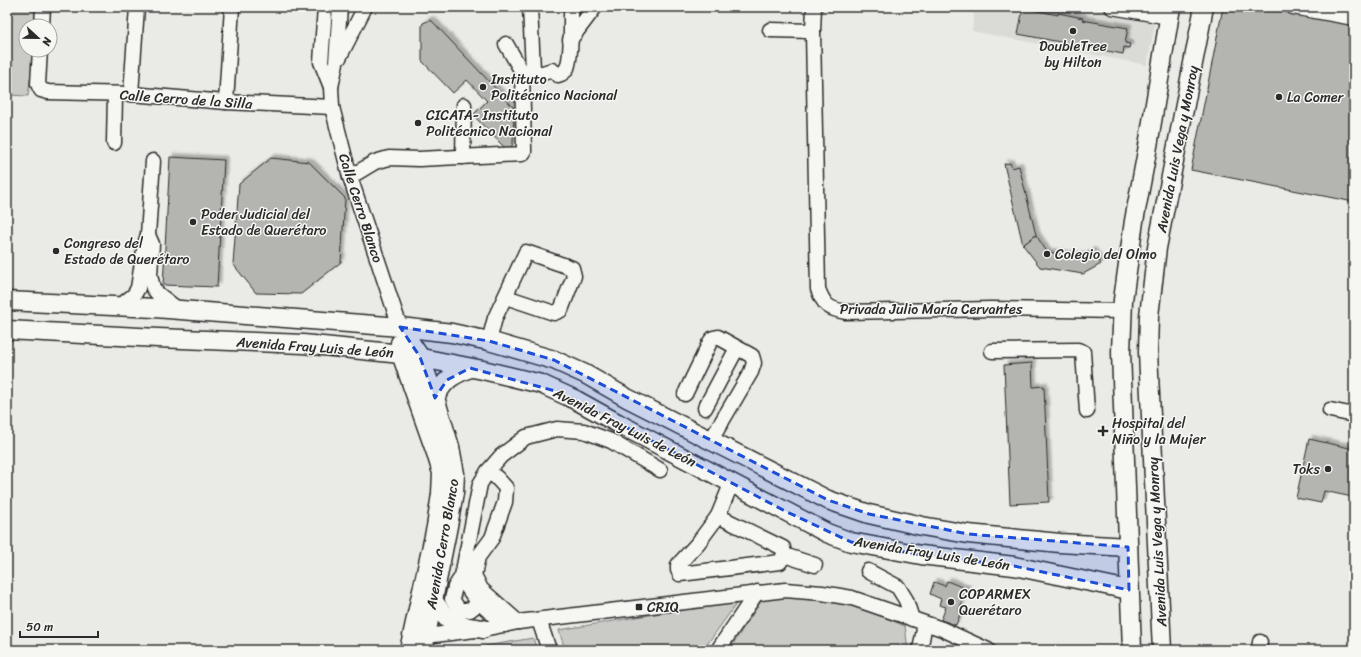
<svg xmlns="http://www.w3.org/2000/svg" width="1361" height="657" font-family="Sriracha,sans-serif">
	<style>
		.built { fill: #dadad6 }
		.green { fill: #cacac7; stroke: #7a7a79 }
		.building { fill: #b4b4b1; stroke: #2b2b2b; filter: url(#shadow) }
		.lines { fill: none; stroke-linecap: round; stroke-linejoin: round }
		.minor-casing { stroke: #2b2b2b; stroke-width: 17 }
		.major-casing { stroke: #2b2b2b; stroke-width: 21 }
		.minor { stroke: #f6f6f2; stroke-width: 14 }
		.major { stroke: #f6f6f2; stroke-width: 18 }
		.marked { fill: #1d4ed8; fill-opacity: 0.2; stroke: #1d4ed8; stroke-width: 3; stroke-dasharray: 8 5; stroke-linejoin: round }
		.poi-dot { fill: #2b2b2b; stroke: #f6f6f2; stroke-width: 1.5 }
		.labels { text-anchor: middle; stroke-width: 3; stroke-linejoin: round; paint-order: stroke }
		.poi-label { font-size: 14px; fill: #2b2b2b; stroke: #f6f6f2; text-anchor: start }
		.street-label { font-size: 14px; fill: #2b2b2b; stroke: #f6f6f2 }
	</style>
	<defs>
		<filter id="shadow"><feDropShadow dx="3.5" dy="-3.5" stdDeviation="1" flood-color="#0004"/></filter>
	</defs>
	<rect width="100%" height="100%" fill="#eaeae6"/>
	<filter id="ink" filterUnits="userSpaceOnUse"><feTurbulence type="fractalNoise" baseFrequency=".025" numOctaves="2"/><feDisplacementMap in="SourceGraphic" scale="8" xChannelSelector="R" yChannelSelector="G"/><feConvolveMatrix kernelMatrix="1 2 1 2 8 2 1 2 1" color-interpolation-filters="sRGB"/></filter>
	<g filter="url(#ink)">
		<path class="built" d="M 975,7 L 1158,7 L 1147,65 L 972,31 Z"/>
		<g class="green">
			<path d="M 7,7 L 37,7 L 36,26 L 26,26 L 26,50 L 34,50 L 28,96 L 7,95 Z"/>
			<path d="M 775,596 C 796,597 816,598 837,602 C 861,606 883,617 905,626 L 908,650 L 729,650 L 764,597 Z"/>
			<path d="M 739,600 L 703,650 L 565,650 L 559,630 Z"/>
			<path d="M 533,638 L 537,650 L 462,650 Z"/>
		</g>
		<g class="building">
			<path d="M 1223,7 L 1271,7 L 1354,23 L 1354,202 L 1191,170 Z"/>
			<path d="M 1023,8 L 1058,15 L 1058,13 L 1083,18 L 1082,20 L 1128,28 L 1125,43 L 1130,44 L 1129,48 L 1124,47 L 1123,54 L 1018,34 Z"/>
			<path d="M 430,20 L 433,22 L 514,108 L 513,144 L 510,148 L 504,147 L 473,115 L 487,101 L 467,80 L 453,93 L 422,61 L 422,26 L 423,23 Z"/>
			<path d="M 170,157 L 224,160 L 217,287 L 163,285 Z"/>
			<path d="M 271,158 L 309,162 L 345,198 L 341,262 L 301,294 L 256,293 L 233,264 L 239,184 Z"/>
			<path d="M 1010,163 L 1012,168 L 1019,166 L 1036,235 L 1023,245 L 1004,164 Z"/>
			<path d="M 1036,235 L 1047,252 L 1082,256 L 1092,251 L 1101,264 L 1083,274 L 1040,267 L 1023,245 Z"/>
			<path d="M 1032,363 L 1033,387 L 1044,386 L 1049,502 L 1010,504 L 1004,365 Z"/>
			<path d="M 1309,439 L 1354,449 L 1354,490 L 1352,497 L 1324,491 L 1321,503 L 1296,498 Z"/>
			<path d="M 947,581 L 967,589 L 959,611 L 961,612 L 956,625 L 941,620 L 946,607 L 939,605 L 941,599 L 930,594 L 934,582 L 945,586 Z"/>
		</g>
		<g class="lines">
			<g class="minor-casing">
				<g id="minor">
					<path d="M 325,7 L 321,62 L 331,87"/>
					<path d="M 340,7 L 336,63 L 331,87 L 332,107 L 350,177 L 400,327"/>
					<path d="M 530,7 L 533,69 L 538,73 L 543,73 L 552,70 L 558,75 C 562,74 565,72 567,68 C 572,56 571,22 571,7"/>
					<path d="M 814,7 L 813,31 L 818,289 C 824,305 828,309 846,312 L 991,309 L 1122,311"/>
					<path d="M 1112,7 L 1169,17"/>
					<path d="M 1293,7 L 1354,18"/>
					<path d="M 42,26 L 43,7"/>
					<path d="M 770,30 L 813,31"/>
					<path d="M 570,40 L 595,7"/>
					<path d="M 40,50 L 38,84 L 41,90 L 48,92 L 131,94 L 226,102 L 332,107"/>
					<path d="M 339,58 L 365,7"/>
					<path d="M 131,94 L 137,7"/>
					<path d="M 226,102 L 232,7"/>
					<path d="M 114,143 L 115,95"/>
					<path d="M 463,157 L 464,105"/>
					<path d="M 350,177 L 375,162 L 389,158 L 419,159 L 522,154 L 524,152 L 524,148 L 522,74 L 521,70 L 506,44"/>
					<path d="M 148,235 L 153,161"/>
					<path d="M 119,307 L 134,295 L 138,288 L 145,244 L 148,235 L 152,244 L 150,275 L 153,288 L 158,294 L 180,311"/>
					<path d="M 489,341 L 495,318 L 526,252 L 572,268 L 574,276 L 561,310 L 554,313 L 506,297"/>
					<path d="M 992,351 L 1078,350 L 1083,352 L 1087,411"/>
					<path d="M 685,394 L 710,342 L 713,338 L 718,337 L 752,356 L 754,363 L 751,372 L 711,440"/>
					<path d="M 705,408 L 737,348"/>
					<path d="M 1330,410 L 1354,415"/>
					<path d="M 488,471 L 497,478 L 506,488 L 505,502 L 492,538 L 478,557 L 474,575 L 481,589 L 518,622"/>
					<path d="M 718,516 L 783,548 L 784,555 L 780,562 L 680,574 L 678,570 L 678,565 L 698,543 Z"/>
					<path d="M 718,516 L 732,482"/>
					<path d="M 784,555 L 815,565"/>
					<path d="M 868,571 L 898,587 L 906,600 L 912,619"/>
					<path d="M 462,576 L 455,587 L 452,599 L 459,610 L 470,610 L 480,602"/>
					<path d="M 539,620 L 549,650"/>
					<path d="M 505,625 C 489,611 469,597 462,576 L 480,484 L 488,471 L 501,456 L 526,437 L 557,429 L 584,431 L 611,441 L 660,470"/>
					<path d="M 426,636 L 483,629 L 518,622 L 785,590 L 822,593 L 852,598 L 942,629 L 988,650"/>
					<path d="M 718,650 L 757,592"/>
					<path d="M 920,650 L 925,624"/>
					<path d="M 1259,650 L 1260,642"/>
				</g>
			</g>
			<g class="major-casing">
				<g id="major">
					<path d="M 7,301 L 155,308 L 400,327 L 452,333 L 489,341 L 554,360 L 585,374 L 627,398 L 828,500 L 869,514 L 922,526 L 968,534 L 1060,543 L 1128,547"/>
					<path d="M 400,327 L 420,357 L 435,398 L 450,447 L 455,474 L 454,493 L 448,526 L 423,650"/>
					<path d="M 7,330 L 158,338 L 303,344 L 401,354 L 483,370 L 541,384 L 576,400 L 621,425 L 785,511 L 827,533 L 851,542 L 921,555 L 1014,566 L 1129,590"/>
					<path d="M 400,343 L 401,354 L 436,453 L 442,473 L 441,494 L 436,527 L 409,650"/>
					<path d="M 435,398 C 444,380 452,375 470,368"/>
					<path d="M 433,600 C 450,626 452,625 483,629"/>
					<path d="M 1132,650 L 1121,352 L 1123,300 L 1134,221 L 1148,146 L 1171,7"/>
					<path d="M 1162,650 L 1148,352 L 1149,316 L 1157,248 L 1204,7"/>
				</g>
			</g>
			<use href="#minor" class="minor"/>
			<use href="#major" class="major"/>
		</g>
	</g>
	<path class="marked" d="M 400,327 L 489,341 L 554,360 L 828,500 L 869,514 L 968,534 L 1128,547 L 1129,590 L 1014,566 L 921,555 L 851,542 L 785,511 L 559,392 L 470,368 L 447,380 L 435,398 L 420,357 Z"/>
	<g class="poi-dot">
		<circle cx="1073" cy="31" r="4"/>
		<circle cx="483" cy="87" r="4"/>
		<circle cx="1279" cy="97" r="4"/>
		<circle cx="418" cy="123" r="4"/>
		<circle cx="193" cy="222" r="4"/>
		<circle cx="56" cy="251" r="4"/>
		<circle cx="1047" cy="254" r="4"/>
		<path d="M1101 425h4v4h4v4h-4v4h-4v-4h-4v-4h4z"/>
		<circle cx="1328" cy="469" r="4"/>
		<circle cx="951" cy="602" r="4"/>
		<rect x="635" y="603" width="8" height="8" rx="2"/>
	</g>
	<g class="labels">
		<g class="poi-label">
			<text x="1073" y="51" text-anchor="middle">DoubleTree<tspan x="1073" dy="16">by Hilton</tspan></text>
			<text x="491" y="84">Instituto<tspan x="491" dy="16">Politécnico Nacional</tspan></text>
			<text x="1287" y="102">La Comer</text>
			<text x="426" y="120">CICATA- Instituto<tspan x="426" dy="16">Politécnico Nacional</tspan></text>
			<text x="201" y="219">Poder Judicial del<tspan x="201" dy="16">Estado de Querétaro</tspan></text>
			<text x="64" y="248">Congreso del<tspan x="64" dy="16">Estado de Querétaro</tspan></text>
			<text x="1055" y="259">Colegio del Olmo</text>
			<text x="1112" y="428">Hospital del<tspan x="1112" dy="16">Niño y la Mujer</tspan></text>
			<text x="1320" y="474" text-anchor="end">Toks</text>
			<text x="959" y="599">COPARMEX<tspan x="959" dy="16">Querétaro</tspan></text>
			<text x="647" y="612">CRIQ</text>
		</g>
		<g class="street-label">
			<text transform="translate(186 99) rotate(4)" y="5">Calle Cerro de la Silla</text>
			<text transform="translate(1177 149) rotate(-79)" y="5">Avenida Luis Vega y Monroy</text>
			<text transform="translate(361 208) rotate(72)" y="5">Calle Cerro Blanco</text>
			<text x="931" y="314">Privada Julio María Cervantes</text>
			<text transform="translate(315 347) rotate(4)" y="5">Avenida Fray Luis de León</text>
			<text transform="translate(625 427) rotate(27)" y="5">Avenida Fray Luis de León</text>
			<text transform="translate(1157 542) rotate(-93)" y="5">Avenida Luis Vega y Monroy</text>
			<text transform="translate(442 544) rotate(-80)" y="5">Avenida Cerro Blanco</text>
			<text transform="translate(932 553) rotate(9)" y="5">Avenida Fray Luis de León</text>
		</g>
	</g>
	<rect width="1361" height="657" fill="none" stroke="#f6f6f2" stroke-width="24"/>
	<rect x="12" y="12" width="1337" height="633" fill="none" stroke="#2b2b2b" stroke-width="1.5" filter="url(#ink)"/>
	<g transform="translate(38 38) rotate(112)"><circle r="19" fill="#f6f6f2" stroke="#a5a5a2"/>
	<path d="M0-3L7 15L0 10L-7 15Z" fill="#2b2b2b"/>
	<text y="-6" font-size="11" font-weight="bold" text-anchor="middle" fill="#2b2b2b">N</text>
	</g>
	<path d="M20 631v6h78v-6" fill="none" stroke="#2b2b2b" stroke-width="2"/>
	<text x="26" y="631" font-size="12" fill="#2b2b2b" stroke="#f6f6f2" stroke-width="3" paint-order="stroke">50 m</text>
</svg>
